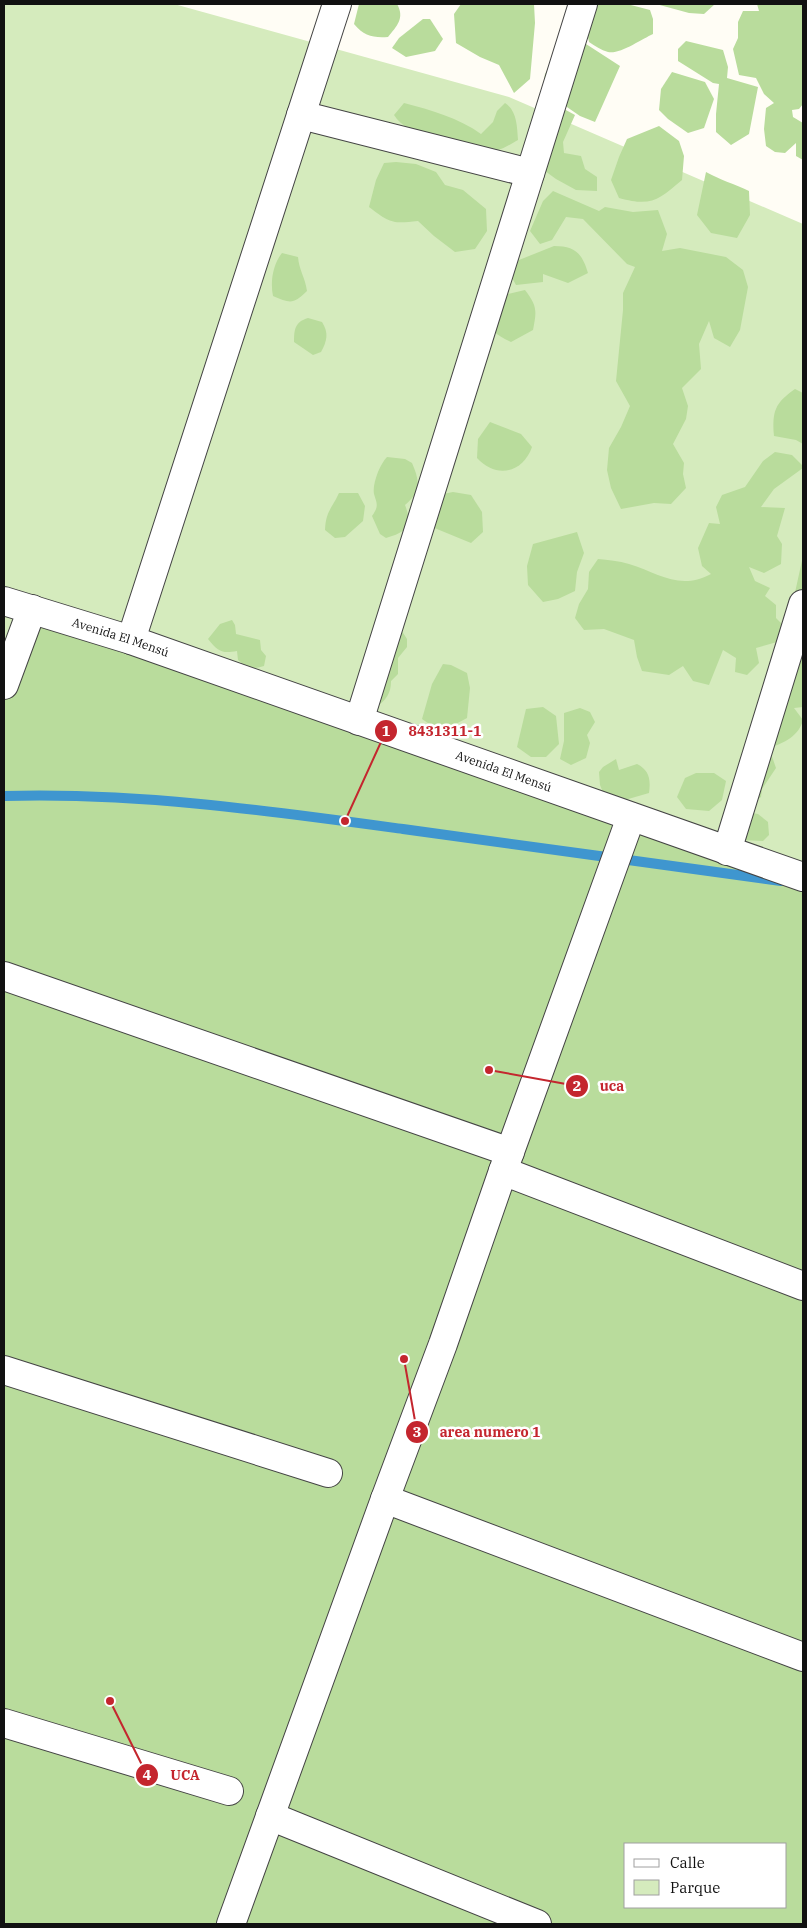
<svg xmlns="http://www.w3.org/2000/svg" width="807" height="1928" font-family="'IBM Plex Serif',serif">
	<style>
		.green { fill: #d5ebbd; fill-rule: evenodd }
		.forest { fill: #b9dc9c; fill-rule: evenodd }
		.lines { fill: none; stroke-linecap: round; stroke-linejoin: round }
		.stream { stroke: #3f96cf; stroke-width: 10 }
		.minor-casing { stroke: #444; stroke-width: 30 }
		.minor { stroke: #fff; stroke-width: 28 }
		.labels { text-anchor: middle; stroke-width: 5; stroke-linejoin: round; paint-order: stroke }
		.street-label { font-size: 12px; fill: #111; stroke: #fff }
		.leader { fill: none; stroke: #c4262e; stroke-width: 2 }
		.callout-dot { fill: #c4262e; stroke: #fff; stroke-width: 2 }
		.mark-label { font-size: 15px; text-anchor: middle; font-weight: bold; fill: #fff }
		.callout-label { font-size: 14px; text-anchor: middle; font-weight: bold; fill: #c4262e; stroke: #fff; stroke-width: 5; stroke-linejoin: round; paint-order: stroke }
	</style>
	<rect width="100%" height="100%" fill="#fffdf5"/>
	<path class="green" d="M 4,4 L 174,4 L 509,97 L 803,224 L 803,1924 L 4,1924 ZM 626,1844 L 786,1844 L 786,1907 L 626,1907 Z"/>
	<g class="forest">
		<path d="M 359,4 L 397,4 C 405,18 397,26 388,37 C 373,38 364,36 354,24 Z"/>
		<path d="M 461,4 L 534,4 L 535,23 L 530,79 L 514,93 L 499,65 L 480,57 L 456,43 L 454,14 Z"/>
		<path d="M 590,4 L 627,4 L 650,10 L 653,19 L 653,34 C 642,39 619,55 608,52 C 601,50 595,46 589,42 L 586,28 Z"/>
		<path d="M 656,4 L 715,4 L 704,14 L 689,13 Z"/>
		<path d="M 757,4 L 803,5 L 803,104 L 799,109 L 792,110 L 793,117 L 803,123 L 803,160 L 796,156 L 796,143 L 785,153 L 775,152 L 766,146 L 764,129 L 766,108 L 774,103 L 764,94 L 756,78 L 739,75 L 733,49 L 738,38 L 738,22 L 743,11 L 759,11 Z"/>
		<path d="M 423,19 L 430,19 L 443,39 L 435,51 L 406,57 L 392,48 L 399,38 Z"/>
		<path d="M 686,41 L 723,50 L 728,67 L 727,78 L 758,87 L 749,134 L 731,145 L 716,132 L 716,114 L 719,84 L 713,83 L 678,61 L 678,49 Z"/>
		<path d="M 563,43 L 586,44 L 620,66 L 595,122 L 580,116 L 564,105 L 541,98 L 545,74 Z"/>
		<path d="M 672,72 L 705,82 L 714,99 L 704,128 L 688,133 L 668,119 L 659,110 L 661,89 Z"/>
		<path d="M 404,103 C 431,110 459,118 481,134 L 493,122 L 497,111 L 505,103 C 517,111 517,126 518,140 C 512,143 504,149 497,150 C 471,153 407,138 394,115 Z"/>
		<path d="M 564,109 L 575,115 L 563,142 L 564,153 L 581,156 L 585,169 L 597,177 L 597,191 L 576,190 L 556,179 L 545,171 Z"/>
		<path d="M 659,126 L 679,141 L 684,156 L 682,180 C 658,200 652,207 619,198 L 611,180 L 619,157 L 627,139 Z"/>
		<path d="M 396,162 L 416,164 L 436,172 L 445,185 L 463,190 L 486,209 L 487,231 L 475,249 L 455,252 L 434,236 L 418,221 C 392,224 390,223 369,207 L 376,180 L 384,163 Z"/>
		<path d="M 706,172 C 720,180 735,184 749,191 L 750,215 L 737,238 L 711,233 L 697,215 Z"/>
		<path d="M 553,191 L 599,211 L 605,207 L 633,212 L 658,210 L 667,234 L 662,251 L 680,248 L 726,257 L 743,270 L 748,287 L 740,330 L 730,347 L 714,338 L 709,321 L 699,344 L 701,369 L 682,388 L 688,406 L 686,419 L 673,444 L 684,463 L 683,474 L 686,488 L 671,504 L 654,503 L 621,509 L 611,488 L 607,470 L 609,448 L 621,427 L 630,406 L 616,381 L 623,310 L 623,293 L 635,267 L 627,264 L 583,219 L 566,217 L 552,240 L 540,244 L 530,231 L 543,201 Z"/>
		<path d="M 554,246 C 575,246 582,253 588,273 L 568,283 L 543,274 L 543,282 L 516,285 L 510,274 L 509,264 Z"/>
		<path d="M 282,253 L 298,257 C 299,270 305,277 307,291 C 293,305 290,303 273,296 C 270,282 273,264 282,253 Z"/>
		<path d="M 525,290 C 537,306 537,310 533,330 L 511,342 C 483,329 490,324 496,297 Z"/>
		<path d="M 308,318 L 322,322 C 329,333 327,341 321,352 L 313,355 L 294,342 C 294,329 295,322 308,318 Z"/>
		<path d="M 795,389 L 803,393 L 803,444 L 796,440 L 774,436 C 772,411 775,403 795,389 Z"/>
		<path d="M 490,422 L 521,434 L 532,447 C 523,473 496,479 477,458 L 478,439 Z"/>
		<path d="M 775,452 L 792,455 L 803,466 L 803,468 L 774,489 L 761,507 L 785,508 L 777,536 L 782,544 L 781,564 L 764,573 L 749,567 L 755,581 L 770,588 L 765,596 L 776,605 L 776,618 L 787,629 L 803,556 L 803,707 L 794,708 L 803,720 C 799,736 784,743 769,748 L 776,768 L 762,789 L 761,797 L 753,802 L 746,760 L 743,750 L 746,741 L 755,739 L 752,721 L 784,640 L 756,648 L 759,663 L 747,675 L 735,672 L 736,658 L 723,650 L 709,685 L 693,681 L 683,666 L 669,675 L 642,671 L 637,657 L 634,640 L 604,629 L 584,630 L 575,618 L 579,604 L 588,589 L 589,572 L 598,559 C 608,560 619,561 629,564 C 659,573 679,591 711,574 L 702,566 L 698,548 L 709,523 L 720,524 L 716,507 L 722,495 L 745,487 L 763,461 Z"/>
		<path d="M 387,457 L 405,459 L 412,463 C 420,481 421,492 405,505 C 413,526 407,532 386,538 L 380,534 L 372,516 C 379,506 377,504 374,494 C 372,484 380,464 387,457 Z"/>
		<path d="M 453,492 L 471,495 L 482,512 L 483,532 L 471,543 L 432,527 L 443,494 Z"/>
		<path d="M 339,493 L 358,493 L 365,506 L 363,521 L 345,537 L 335,538 L 325,530 C 326,511 331,510 339,493 Z"/>
		<path d="M 577,532 L 584,553 L 577,572 L 575,591 L 558,599 L 543,602 L 528,585 L 527,566 L 533,544 Z"/>
		<path d="M 32,609 L 803,874 L 803,1924 L 4,1924 L 4,692 ZM 626,1844 L 786,1844 L 786,1907 L 626,1907 Z"/>
		<path d="M 232,620 L 235,625 L 236,634 L 260,640 L 261,650 L 266,656 L 264,666 C 252,670 247,668 238,660 L 237,651 C 221,654 218,651 208,639 L 220,624 Z"/>
		<path d="M 396,622 L 407,639 L 407,647 L 398,658 L 398,674 L 391,681 C 391,694 386,699 377,707 Z"/>
		<path d="M 443,664 L 451,665 L 467,673 L 470,688 L 467,718 L 441,732 L 422,719 L 432,684 Z"/>
		<path d="M 543,707 L 556,716 L 559,744 L 546,757 L 531,757 L 517,747 L 526,709 Z"/>
		<path d="M 580,708 L 590,712 L 595,722 L 587,735 L 590,743 L 586,758 L 571,765 L 560,759 L 564,741 L 564,713 Z"/>
		<path d="M 616,759 L 619,770 L 637,764 C 649,770 651,779 649,793 L 618,802 L 604,795 L 600,785 L 599,772 L 603,767 Z"/>
		<path d="M 696,773 L 714,773 L 726,781 L 722,800 L 709,811 L 686,809 L 677,797 L 685,778 Z"/>
		<path d="M 733,810 L 758,814 L 768,822 L 769,835 L 763,841 L 740,840 Z"/>
	</g>
	<g class="lines">
		<path class="stream" d="M 4,796 C 137,792 271,811 403,829 C 529,846 655,864 781,881"/>
		<g class="minor-casing">
			<g id="minor">
				<path d="M 301,115 L 530,173"/>
				<path id="s1" d="M 4,601 L 131,640 L 803,877"/>
				<path d="M 131,640 L 337,4"/>
				<path d="M 4,685 L 32,609"/>
				<path d="M 359,721 L 583,4"/>
				<path d="M 727,851 L 803,604"/>
				<path d="M 4,976 L 510,1152"/>
				<path d="M 503,1171 L 803,1286"/>
				<path d="M 4,1370 L 328,1473"/>
				<path d="M 385,1499 L 803,1657"/>
				<path d="M 4,1723 L 229,1791"/>
				<path d="M 270,1816 L 537,1924"/>
				<path d="M 231,1924 L 385,1499 L 443,1344 L 503,1171 L 631,817"/>
			</g>
		</g>
		<use href="#minor" class="minor"/>
	</g>
	<g class="labels">
		<g class="street-label">
			<text dy="4" stroke="none"><textPath href="#s1" startOffset="122">Avenida El Mensú</textPath></text>
			<text dy="4" stroke="none"><textPath href="#s1" startOffset="528">Avenida El Mensú</textPath></text>
		</g>
	</g>
	<path class="leader" d="M345 821L386 731M489 1070L577 1086M404 1359L417 1432M110 1701L147 1775"/>
	<g class="callout-dot">
		<circle cx="345" cy="821" r="5"/>
		<circle cx="489" cy="1070" r="5"/>
		<circle cx="404" cy="1359" r="5"/>
		<circle cx="110" cy="1701" r="5"/>
		<circle cx="386" cy="731" r="12"/>
		<circle cx="577" cy="1086" r="12"/>
		<circle cx="417" cy="1432" r="12"/>
		<circle cx="147" cy="1775" r="12"/>
	</g>
	<g class="mark-label">
		<text x="386" y="736">1</text>
		<text x="577" y="1091">2</text>
		<text x="417" y="1437">3</text>
		<text x="147" y="1780">4</text>
	</g>
	<g class="callout-label">
		<text x="445" y="736">8431311-1</text>
		<text x="612" y="1091">uca</text>
		<text x="490" y="1437">area numero 1</text>
		<text x="185" y="1780">UCA</text>
	</g>
	<rect width="807" height="1928" fill="none" stroke="#111111" stroke-width="10"/>
	<rect x="624" y="1843" width="162" height="65" fill="#ffffff" stroke="#a0a0a0"/>
	<rect x="634" y="1859" width="25" height="8" fill="#ffffff" stroke="#a0a0a0"/>
	<text x="670" y="1868" font-size="15" fill="#111111">Calle</text>
	<rect x="634" y="1880" width="25" height="15" fill="#d5ebbd" stroke="#a0a0a0"/>
	<text x="670" y="1893" font-size="15" fill="#111111">Parque</text>
</svg>
